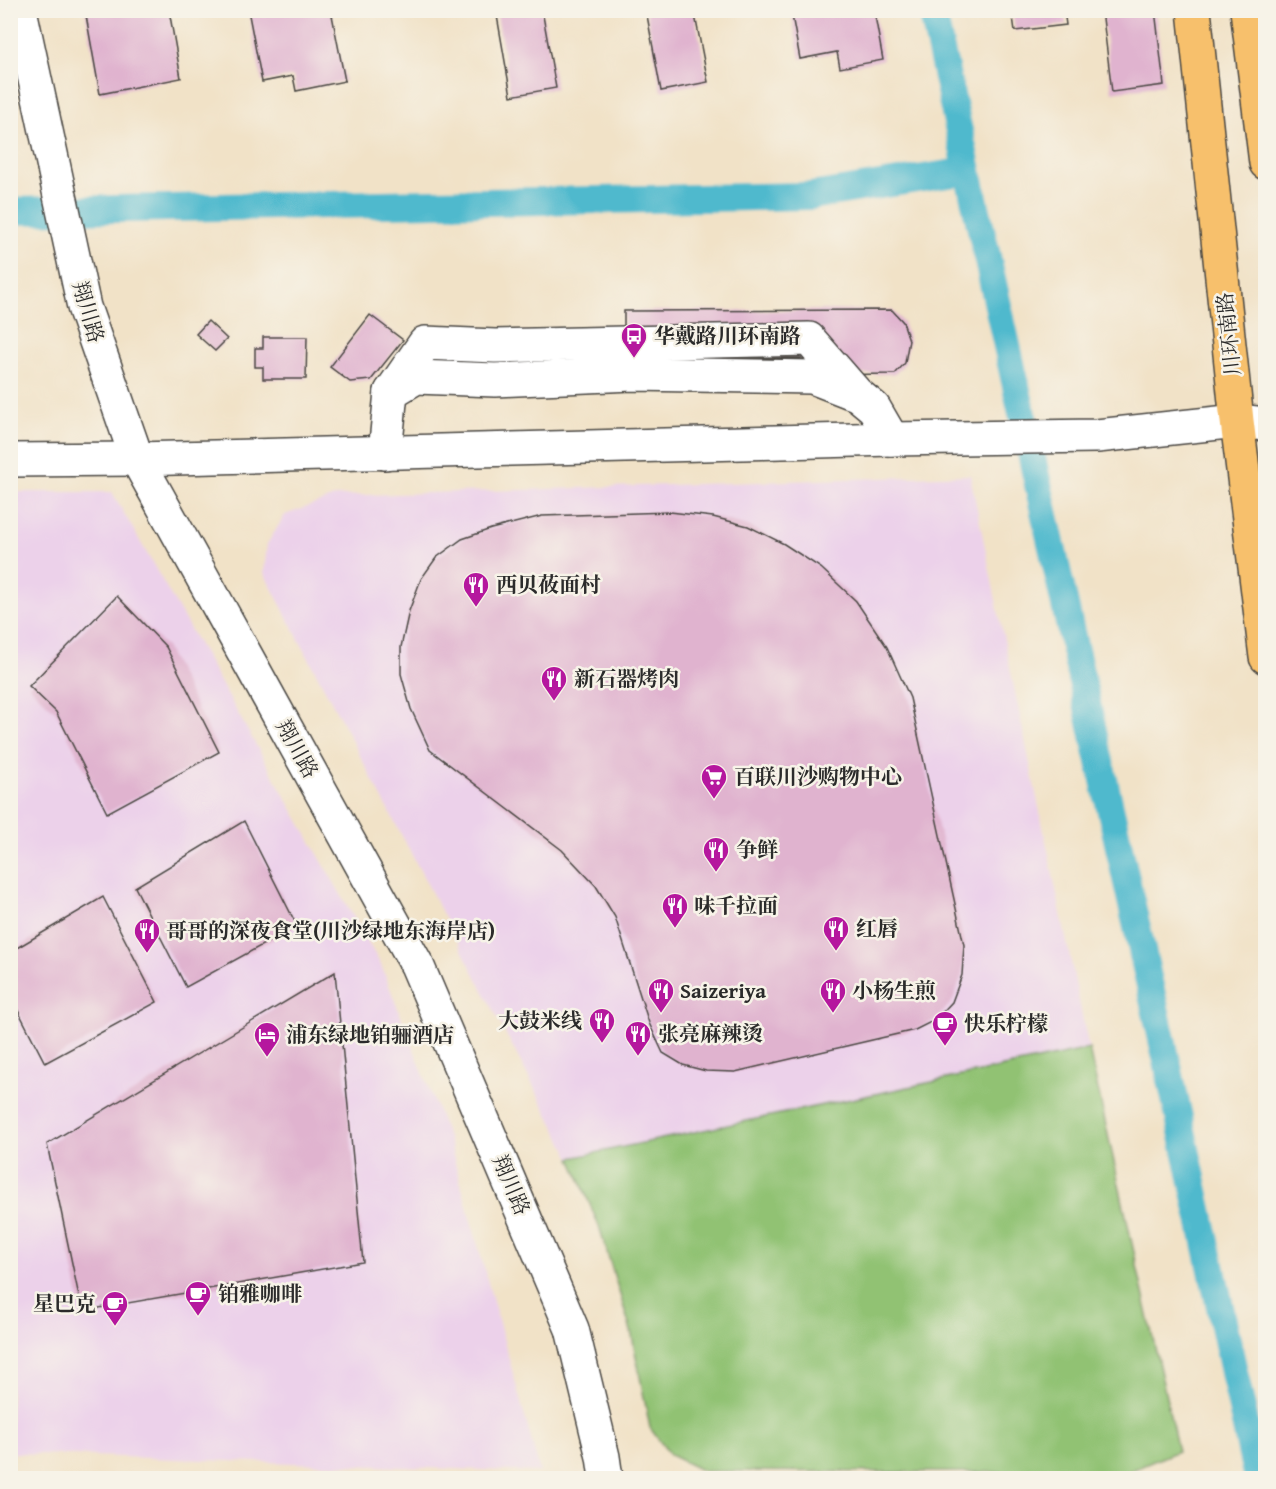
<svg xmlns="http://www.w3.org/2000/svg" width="1276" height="1489" font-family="'Gentium Book Plus','Noto Serif SC',serif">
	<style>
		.built { fill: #ecd1ea }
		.green { fill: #91c273; stroke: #5e764f; stroke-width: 1.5 }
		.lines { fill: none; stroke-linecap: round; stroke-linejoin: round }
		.canal { stroke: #50b9cd; stroke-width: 28 }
		.building { fill: #e0b3cf }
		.minor-casing { stroke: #494642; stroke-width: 36 }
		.major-casing { stroke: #494642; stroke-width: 36 }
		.minor { stroke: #fff; stroke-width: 33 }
		.major { stroke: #f7c06c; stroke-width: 33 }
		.labels { text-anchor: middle; stroke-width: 5; stroke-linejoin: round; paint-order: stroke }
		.street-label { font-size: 21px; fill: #2b2b2b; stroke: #f7f3e8 }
		.poi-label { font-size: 21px; font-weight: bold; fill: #2b2b2b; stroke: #f7f3e8; text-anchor: start }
	</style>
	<rect width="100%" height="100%" fill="#f7f3e8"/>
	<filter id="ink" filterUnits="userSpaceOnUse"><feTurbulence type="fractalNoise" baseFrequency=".0167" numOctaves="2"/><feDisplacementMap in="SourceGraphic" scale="12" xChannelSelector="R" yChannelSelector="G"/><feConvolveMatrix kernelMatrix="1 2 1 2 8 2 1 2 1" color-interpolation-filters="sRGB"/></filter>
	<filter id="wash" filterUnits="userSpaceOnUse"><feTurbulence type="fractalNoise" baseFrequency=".008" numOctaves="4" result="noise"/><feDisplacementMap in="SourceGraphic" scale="24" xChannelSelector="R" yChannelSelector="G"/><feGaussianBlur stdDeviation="1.35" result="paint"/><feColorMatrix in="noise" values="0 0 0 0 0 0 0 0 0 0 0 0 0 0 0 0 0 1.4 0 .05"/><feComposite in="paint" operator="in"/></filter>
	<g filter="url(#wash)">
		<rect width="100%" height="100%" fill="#f1e2c7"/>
		<g class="built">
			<path d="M 970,475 L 1089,1049 L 571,1158 L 264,573 L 267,544 L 285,515 L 337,496 Z"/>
			<path d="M 11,492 L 112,492 L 381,965 L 448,1137 L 540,1472 L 11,1453 Z"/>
		</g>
		<path class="green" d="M 1089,1049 L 1178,1451 L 1125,1473 L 703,1471 L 670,1455 L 650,1428 L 631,1331 L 600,1229 L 571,1158 Z"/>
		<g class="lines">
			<g class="canal">
				<path d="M 932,10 L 1169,1071 L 1257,1478"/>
				<path d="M 10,211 L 811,196 L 967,171"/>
			</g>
		</g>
		<g id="blocks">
			<g class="building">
				<path d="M 85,10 L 169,10 L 181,78 L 100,94 Z"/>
				<path d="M 248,10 L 331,10 L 345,81 L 296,91 L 293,76 L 262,82 Z"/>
				<path d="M 496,10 L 542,10 L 556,88 L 511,96 Z"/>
				<path d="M 646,10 L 694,10 L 708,82 L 661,91 Z"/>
				<path d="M 791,10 L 874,10 L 883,60 L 840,68 L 837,52 L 800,59 Z"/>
				<path d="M 1012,10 L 1064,10 L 1066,25 L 1015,31 Z"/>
				<path d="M 1102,10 L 1155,10 L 1164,85 L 1112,92 Z"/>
				<path d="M 892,310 L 903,322 L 909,340 L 905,363 L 895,374 L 801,375 L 801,358 L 624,359 L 624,311 Z"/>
				<path d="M 370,315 L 403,340 L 371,380 L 350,382 L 330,367 Z"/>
				<path d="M 208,321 L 227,339 L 215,351 L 196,334 Z"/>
				<path d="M 263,337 L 307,337 L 306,379 L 263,379 L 263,367 L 255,367 L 255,348 L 263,348 Z"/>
				<path d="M 670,512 L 713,517 L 748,526 L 784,544 L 821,568 L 856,601 L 887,647 L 910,698 L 964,945 L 962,975 L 952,1002 L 935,1020 L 915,1030 L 735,1072 L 706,1071 L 683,1065 L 663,1053 L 649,1023 L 615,917 L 596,886 L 562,850 L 430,750 L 411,709 L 401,674 L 401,647 L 409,611 L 421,579 L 436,558 L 462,539 L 491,529 L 542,516 Z"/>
				<path d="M 117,596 L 166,647 L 219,752 L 107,813 L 56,712 L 29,686 Z"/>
				<path d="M 244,821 L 297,926 L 186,987 L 135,887 Z"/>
				<path d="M 103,897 L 157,1002 L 45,1063 L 10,995 L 10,952 Z"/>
				<path d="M 335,972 L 363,1262 L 82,1311 L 47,1144 Z"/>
			</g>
		</g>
	</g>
	<g filter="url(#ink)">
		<use href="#blocks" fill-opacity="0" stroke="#494642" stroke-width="1.5"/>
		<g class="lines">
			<g class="minor-casing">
				<g id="minor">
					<path d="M 20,10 L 84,307 L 137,459 L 417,965 L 572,1329 L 603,1457 L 606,1478"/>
					<path d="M 391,392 L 416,377 L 495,380 L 633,374 L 812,377 L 853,393"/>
					<path d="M 385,453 L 391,392 L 425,343 L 495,346 L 809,339 L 857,394 L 874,408 L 892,439"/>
					<path d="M 10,460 L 137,459 L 892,439 L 1097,436 L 1237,421 L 1266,424"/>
				</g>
			</g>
			<g class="major-casing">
				<g id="major">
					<path d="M 1194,10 L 1237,421 L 1266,657"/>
					<path d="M 1247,10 L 1266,163"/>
				</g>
			</g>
			<use href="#minor" class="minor"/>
			<use href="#major" class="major"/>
		</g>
	</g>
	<defs>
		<g id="bus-pin" transform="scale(1.35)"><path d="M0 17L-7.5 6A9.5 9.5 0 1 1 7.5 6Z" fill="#b5179e" stroke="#f7f3e8"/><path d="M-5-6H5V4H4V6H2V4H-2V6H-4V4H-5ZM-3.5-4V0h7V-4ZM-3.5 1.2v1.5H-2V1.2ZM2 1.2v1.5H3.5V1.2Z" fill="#fff"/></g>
		<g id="restaurant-pin" transform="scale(1.35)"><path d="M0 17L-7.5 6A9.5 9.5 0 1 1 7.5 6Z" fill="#b5179e" stroke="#f7f3e8"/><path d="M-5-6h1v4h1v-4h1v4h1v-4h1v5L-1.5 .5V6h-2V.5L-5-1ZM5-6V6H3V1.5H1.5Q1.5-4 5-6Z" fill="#fff"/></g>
		<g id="supermarket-pin" transform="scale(1.35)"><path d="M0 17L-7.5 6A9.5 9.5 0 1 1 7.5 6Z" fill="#b5179e" stroke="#f7f3e8"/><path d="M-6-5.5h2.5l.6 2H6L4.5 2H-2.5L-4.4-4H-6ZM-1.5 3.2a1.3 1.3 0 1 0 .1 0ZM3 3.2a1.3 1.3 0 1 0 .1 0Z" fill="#fff"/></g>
		<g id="cafe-pin" transform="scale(1.35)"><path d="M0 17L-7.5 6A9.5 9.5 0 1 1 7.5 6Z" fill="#b5179e" stroke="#f7f3e8"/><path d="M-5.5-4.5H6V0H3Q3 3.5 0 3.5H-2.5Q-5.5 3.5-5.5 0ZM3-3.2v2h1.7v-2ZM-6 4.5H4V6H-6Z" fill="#fff"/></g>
		<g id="hotel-pin" transform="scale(1.35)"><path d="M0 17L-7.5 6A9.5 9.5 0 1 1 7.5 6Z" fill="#b5179e" stroke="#f7f3e8"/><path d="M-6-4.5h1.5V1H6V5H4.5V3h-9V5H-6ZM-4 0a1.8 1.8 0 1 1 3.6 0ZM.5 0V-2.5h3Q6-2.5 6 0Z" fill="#fff"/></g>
	</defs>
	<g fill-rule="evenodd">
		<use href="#bus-pin" x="634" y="336"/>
		<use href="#restaurant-pin" x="476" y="585"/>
		<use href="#restaurant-pin" x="554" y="679"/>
		<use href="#supermarket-pin" x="714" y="777"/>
		<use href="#restaurant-pin" x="716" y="850"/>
		<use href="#restaurant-pin" x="675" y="906"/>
		<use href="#restaurant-pin" x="836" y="929"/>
		<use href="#restaurant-pin" x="147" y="931"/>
		<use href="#restaurant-pin" x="661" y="991"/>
		<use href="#restaurant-pin" x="833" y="991"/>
		<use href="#restaurant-pin" x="602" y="1021"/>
		<use href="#cafe-pin" x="945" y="1024"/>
		<use href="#restaurant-pin" x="638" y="1034"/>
		<use href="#hotel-pin" x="267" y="1035"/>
		<use href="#cafe-pin" x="198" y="1294"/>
		<use href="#cafe-pin" x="115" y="1304"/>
	</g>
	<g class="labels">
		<g class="street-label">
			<text transform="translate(88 312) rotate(74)" y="7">翔川路</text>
			<text transform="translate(1229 334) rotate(-96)" y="7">川环南路</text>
			<text transform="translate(297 749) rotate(61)" y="7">翔川路</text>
			<text transform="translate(511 1185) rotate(67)" y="7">翔川路</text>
		</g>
		<g class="poi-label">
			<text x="654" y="343">华戴路川环南路</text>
			<text x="496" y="592">西贝莜面村</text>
			<text x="574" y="686">新石器烤肉</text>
			<text x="734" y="784">百联川沙购物中心</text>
			<text x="736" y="857">争鲜</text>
			<text x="694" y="913">味千拉面</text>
			<text x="856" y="936">红唇</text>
			<text x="166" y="938">哥哥的深夜食堂(川沙绿地东海岸店)</text>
			<text x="680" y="998">Saizeriya</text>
			<text x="852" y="998">小杨生煎</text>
			<text x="582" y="1028" text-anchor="end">大鼓米线</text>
			<text x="964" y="1031">快乐柠檬</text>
			<text x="658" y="1041">张亮麻辣烫</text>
			<text x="286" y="1042">浦东绿地铂骊酒店</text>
			<text x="218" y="1301">铂雅咖啡</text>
			<text x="96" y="1311" text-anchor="end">星巴克</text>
		</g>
	</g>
	<rect width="1276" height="1489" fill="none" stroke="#f7f3e8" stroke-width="36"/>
</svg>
